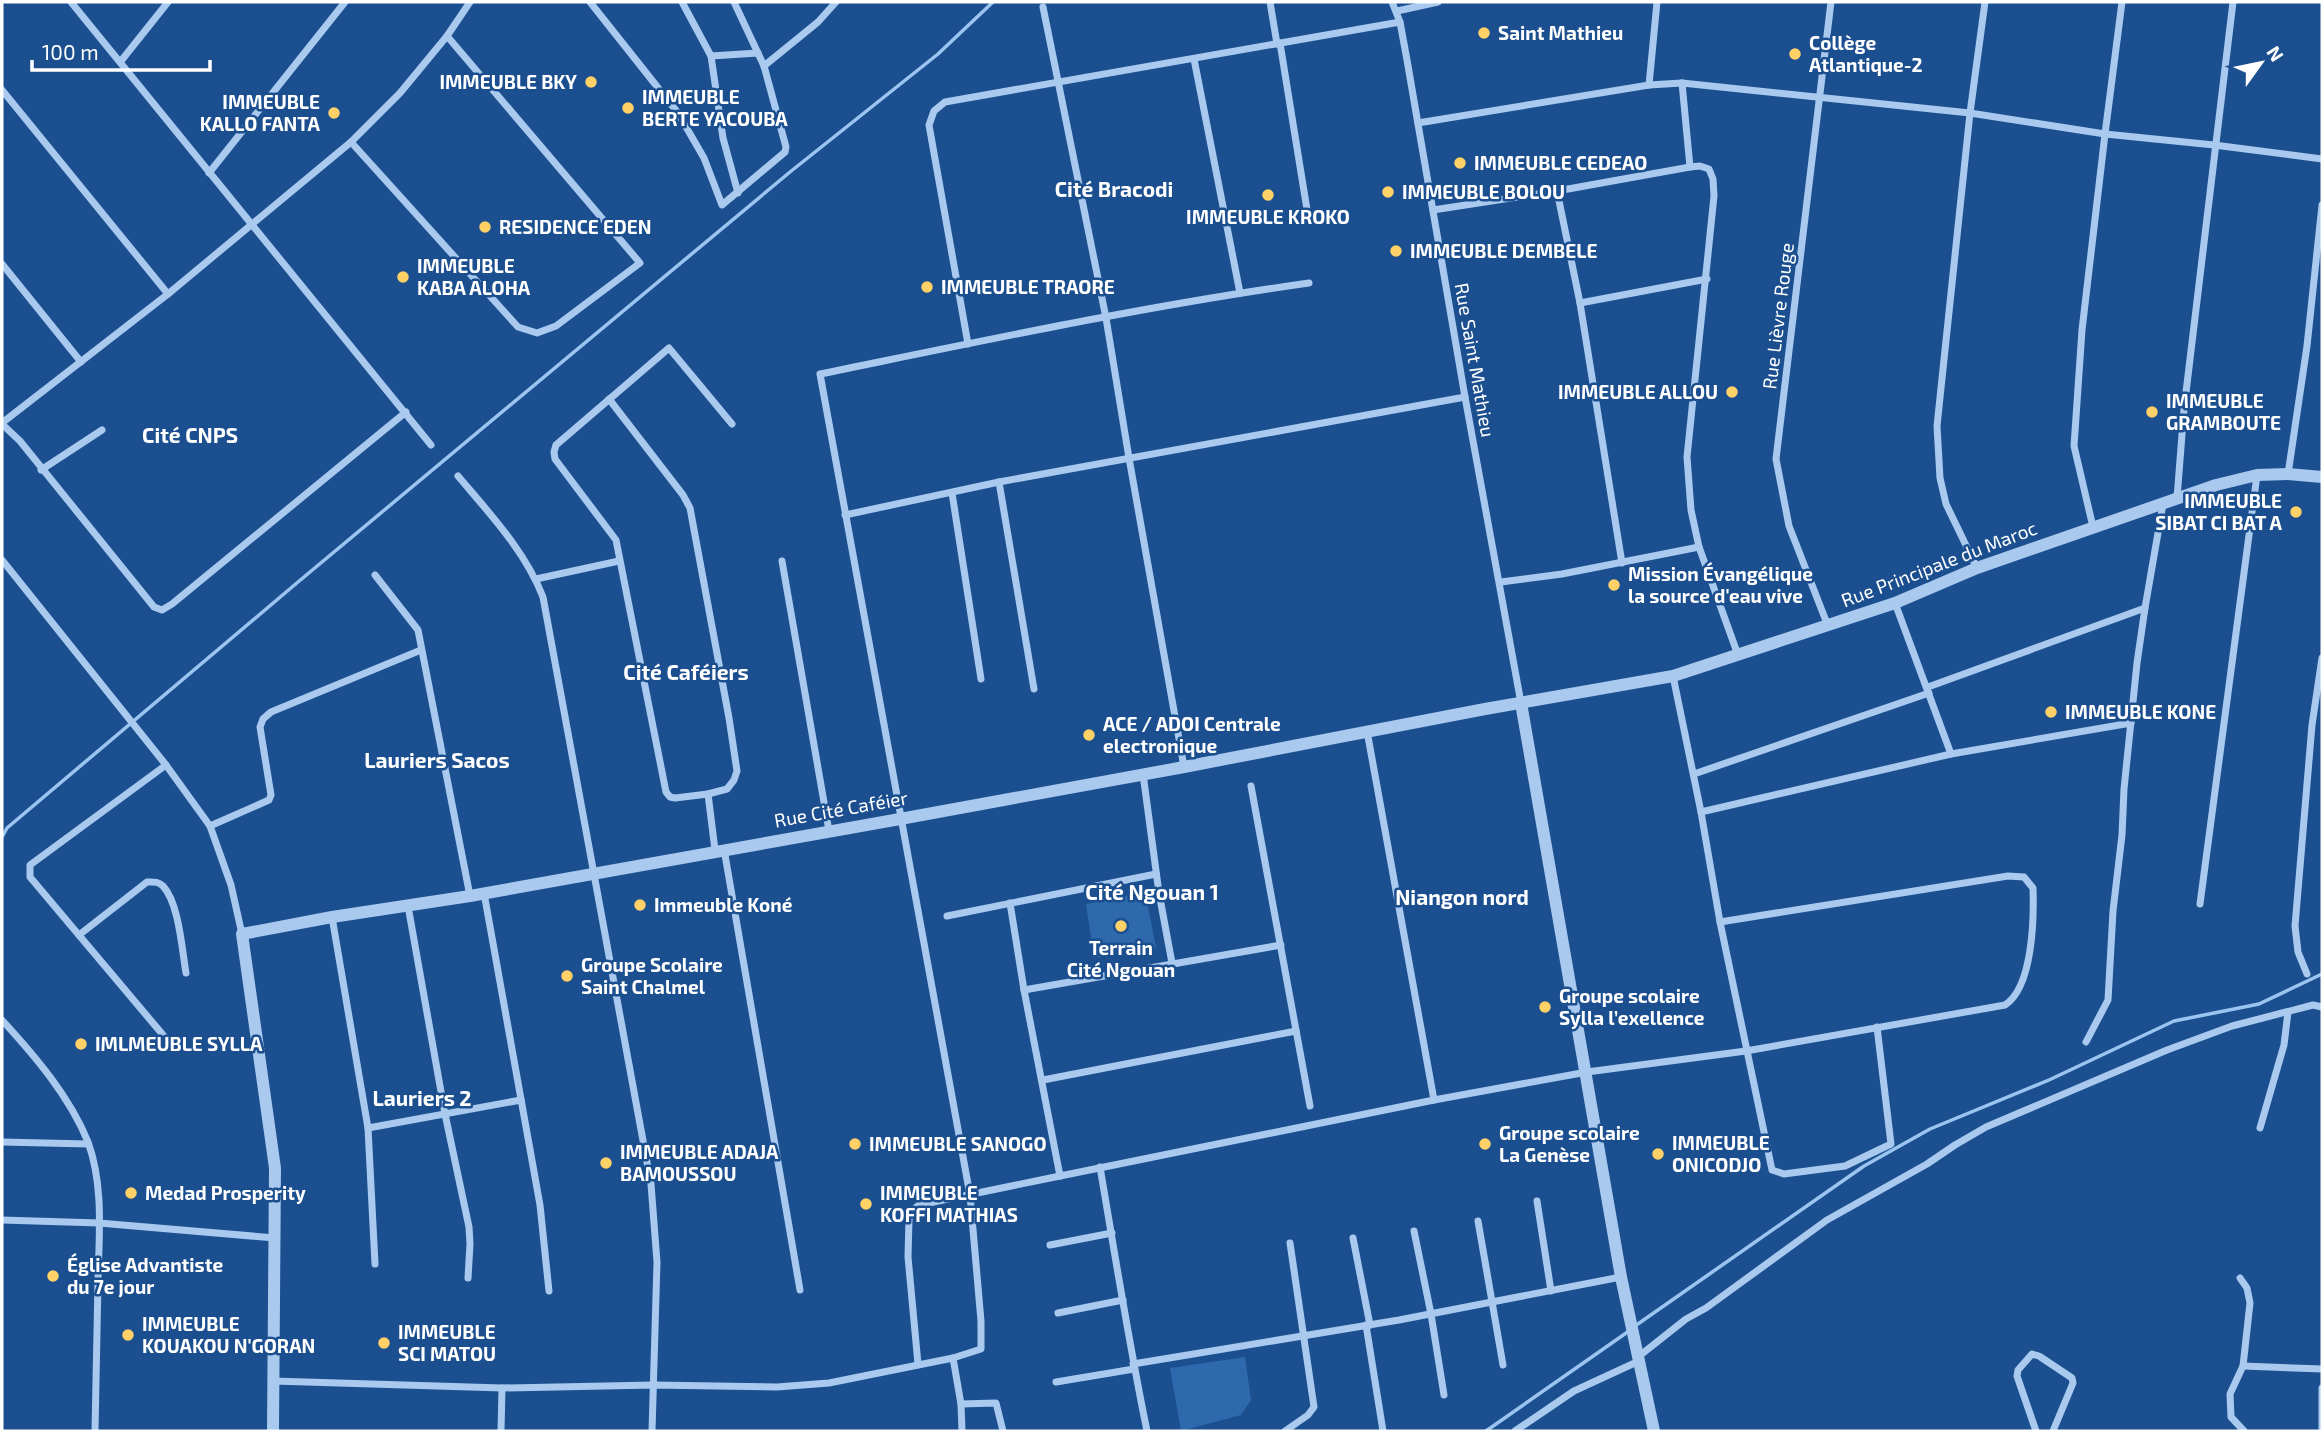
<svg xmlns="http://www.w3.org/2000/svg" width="2324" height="1433" font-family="'Exo 2',sans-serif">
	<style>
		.green { fill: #2e69ad }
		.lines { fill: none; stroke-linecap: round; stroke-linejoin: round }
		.stream { stroke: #9cc4f0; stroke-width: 3.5 }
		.minor { stroke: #a9c9ee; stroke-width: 7 }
		.tertiary { stroke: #a9c9ee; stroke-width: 12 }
		.poi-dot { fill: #ffd166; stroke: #1b4f8f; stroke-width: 2.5 }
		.labels { text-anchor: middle; stroke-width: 5; stroke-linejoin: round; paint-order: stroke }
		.poi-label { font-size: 19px; font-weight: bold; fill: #fff; stroke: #1b4f8f; text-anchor: start }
		.street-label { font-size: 19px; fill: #fff; stroke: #1b4f8f }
		.neighbourhood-label { font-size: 21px; font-weight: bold; fill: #fff; stroke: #1b4f8f }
	</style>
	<rect width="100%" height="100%" fill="#1b4f8f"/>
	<g class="green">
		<path d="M 1140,893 L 1146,896 L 1156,948 L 1094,958 L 1086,904 Z"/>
		<path d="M 1245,1357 L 1251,1400 L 1241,1415 L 1181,1431 L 1170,1368 Z"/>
	</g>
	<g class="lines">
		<g class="stream">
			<path d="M 2,837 L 7,828 L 298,582 L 790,172 L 938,54 L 993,2"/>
			<path d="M 1635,1326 L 1864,1166 L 1930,1129 L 2049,1080 L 2174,1021 L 2259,1004 L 2322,974"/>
			<path d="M 1486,1431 L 1629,1331"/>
		</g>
		<g class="minor">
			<path d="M 71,2 L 431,445"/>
			<path d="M 590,2 L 678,113 L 704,158 L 722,205 L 785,152 L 786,147 L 764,66 L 734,2"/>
			<path d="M 682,2 L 711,56 L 723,138 L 738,193"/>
			<path d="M 1270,2 L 1277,44"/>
			<path d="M 1392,2 L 1400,22 L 1407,60 L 1465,397 L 1521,703"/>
			<path d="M 1043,7 L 1106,318 L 1129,458 L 1184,767"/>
			<path d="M 1397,11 L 1438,2"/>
			<path d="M 1280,43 L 1309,222"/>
			<path d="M 711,56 L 758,53"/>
			<path d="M 1194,59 L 1240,293"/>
			<path d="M 121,61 L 168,2"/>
			<path d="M 764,66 L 818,22 L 836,2"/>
			<path d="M 1649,85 L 1657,2"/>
			<path d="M 2,90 L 168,294"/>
			<path d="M 1418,123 L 1649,85 L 1682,83 L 1970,113 L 2105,134 L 2214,145 L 2322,159"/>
			<path d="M 351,142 L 518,327 L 537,333 L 556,326 L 640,263 L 447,36"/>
			<path d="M 1690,167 L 1700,166 L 1709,169 L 1713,179 L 1714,196 L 1687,457 L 1691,510 L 1699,547 L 1738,655"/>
			<path d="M 209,173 L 345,2"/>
			<path d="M 1433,210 L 1557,191"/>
			<path d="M 2,264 L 81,362"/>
			<path d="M 1580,303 L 1707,279"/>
			<path d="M 968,344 L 929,125 L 934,111 L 945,102 L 1400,22"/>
			<path d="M 609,399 L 683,495 L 690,508 L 729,718 L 737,771 L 734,780 L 727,789 L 708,794 L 715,850"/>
			<path d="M 2,423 L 168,294 L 351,142 L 400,93 L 447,36 L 470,2"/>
			<path d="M 2,424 L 20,441 L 154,607 L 162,610 L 172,604 L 406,412"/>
			<path d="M 41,470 L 102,430"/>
			<path d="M 2288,474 L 2307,346 L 2322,205"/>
			<path d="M 458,476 C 490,514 525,551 543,597 L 651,1184 L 657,1262 L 652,1431"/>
			<path d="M 999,482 L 1034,689"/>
			<path d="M 952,493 L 981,679"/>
			<path d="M 2177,498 L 2184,409 L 2233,2"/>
			<path d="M 845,515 L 999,482 L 1465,397"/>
			<path d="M 2093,527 L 2074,446 L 2082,330 L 2105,134 L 2122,2"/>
			<path d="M 2,560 L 166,765 L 210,826 L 231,885 L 242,934"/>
			<path d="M 782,561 L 829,831"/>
			<path d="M 1622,563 L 1580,303 L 1557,191 L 1690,167 L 1682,83"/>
			<path d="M 1977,568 L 1946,504 L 1940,478 L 1937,426 L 1970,113 L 1985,2"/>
			<path d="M 375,575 L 418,630 L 470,896"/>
			<path d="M 536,579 L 619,561"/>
			<path d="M 1501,582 L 1562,574 L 1699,547"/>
			<path d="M 1828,626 L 1789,526 L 1776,459 L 1831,2"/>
			<path d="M 1673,676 L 1701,812 L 1720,922 L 1772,1170 L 1784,1174 L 1845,1166 L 1891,1144 L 1877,1027"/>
			<path d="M 1928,687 L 2145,608 L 2163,504"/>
			<path d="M 1367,731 L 1434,1100 L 1587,1072 L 1746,1051 L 2005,1005 C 2033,987 2034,918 2033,888 L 2024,877 L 2008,876 L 1720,922"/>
			<path d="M 1951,754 L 2131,723"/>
			<path d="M 166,765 L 30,865 L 30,877 L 174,1048"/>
			<path d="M 1143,774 L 1159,893 L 1172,963"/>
			<path d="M 1694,774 L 1929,693"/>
			<path d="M 1251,786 L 1310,1106"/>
			<path d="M 708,794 L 675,798 L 670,797 L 666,792 L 616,540 L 555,459 L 554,452 L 556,445 L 669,348 L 732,424"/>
			<path d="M 1701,812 L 1951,754 L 1895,603"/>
			<path d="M 210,826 L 269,800 L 271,795 L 260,727 L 263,719 L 271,712 L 421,650"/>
			<path d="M 724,849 L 800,1290"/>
			<path d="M 484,893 L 540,1205 L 549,1291"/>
			<path d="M 1010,903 L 1024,990 L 1060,1176 L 1434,1100"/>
			<path d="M 2200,904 L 2257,475"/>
			<path d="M 408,906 L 445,1114 L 469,1227 L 470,1244 L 468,1278"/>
			<path d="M 947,916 L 1156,874"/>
			<path d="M 332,917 L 368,1128 L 375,1264"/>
			<path d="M 79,935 L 147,882 C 153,882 158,881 163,886 C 179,903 182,950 186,973"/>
			<path d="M 2307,974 L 2298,952 L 2295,926 L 2312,725 L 2322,658"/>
			<path d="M 1024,990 L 1281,945"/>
			<path d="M 2,1020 C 35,1056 70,1097 88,1142 C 104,1186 99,1235 98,1281 C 97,1331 96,1381 95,1431"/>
			<path d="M 2086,1042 L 2108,1000 L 2113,911 L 2122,835 L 2124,789 L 2137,663 L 2145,608"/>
			<path d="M 1043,1080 L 1296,1031"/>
			<path d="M 368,1128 L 521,1100"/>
			<path d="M 2260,1128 L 2284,1045 L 2288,1012"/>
			<path d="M 2,1142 L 88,1144"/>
			<path d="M 1100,1167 C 1115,1255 1129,1344 1147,1431"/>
			<path d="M 1537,1201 L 1551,1291"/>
			<path d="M 2,1220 L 99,1223 L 275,1238"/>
			<path d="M 1478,1221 L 1503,1365"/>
			<path d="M 1414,1231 L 1431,1314 L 1444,1395"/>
			<path d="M 1353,1238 L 1370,1325"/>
			<path d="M 1050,1245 L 1112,1233"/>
			<path d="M 2240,1278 L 2247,1288 L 2250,1303 L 2243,1366 L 2230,1394 L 2231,1417 L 2244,1431"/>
			<path d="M 1058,1313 L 1123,1300"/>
			<path d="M 1366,1325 L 1383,1431"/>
			<path d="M 1638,1357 L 1686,1319 L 1706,1308 L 1827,1220 L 1927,1164 L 1955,1145 L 1986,1127 L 2167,1050 L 2232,1026 L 2313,1005 L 2322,1007"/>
			<path d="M 953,1358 L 961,1404 L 962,1431"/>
			<path d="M 918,1364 L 908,1257 L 909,1219 L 913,1210 L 919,1205 L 1060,1176"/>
			<path d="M 1133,1364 L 1399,1320 L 1621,1277"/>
			<path d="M 2243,1366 L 2322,1369"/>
			<path d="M 273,1381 L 502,1388 L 653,1385 L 777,1387 L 829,1383 L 953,1358 L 981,1349 L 981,1321 L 970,1195 L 820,374 C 982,341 1145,306 1309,283"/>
			<path d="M 1056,1382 L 1134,1369"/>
			<path d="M 961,1404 L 996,1403 L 1003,1431"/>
			<path d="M 501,1431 L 502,1388"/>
			<path d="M 1285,1431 L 1308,1415 L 1314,1407 L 1290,1243"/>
			<path d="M 1515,1431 L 1574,1391 L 1639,1361"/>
			<path d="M 2036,1431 L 2017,1376 L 2018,1370 L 2032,1354 L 2039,1356 L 2072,1378 L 2073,1383 L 2053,1431"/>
			<path d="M 2322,1431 L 2322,1388"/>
		</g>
		<g class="tertiary">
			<path d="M 1521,703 L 1621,1277 L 1654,1431"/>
			<path d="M 273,1431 L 275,1168 L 242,934 L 332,917 L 470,896 L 900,819 L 1184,767 L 1485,709 L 1673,676 L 1895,603 L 1977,568 L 2216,485 L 2257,475 L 2288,474 L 2322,477"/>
		</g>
	</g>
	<g class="poi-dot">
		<circle cx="1484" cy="33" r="7"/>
		<circle cx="1795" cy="54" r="7"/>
		<circle cx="591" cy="82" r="7"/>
		<circle cx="628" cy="108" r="7"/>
		<circle cx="334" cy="113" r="7"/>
		<circle cx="1460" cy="163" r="7"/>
		<circle cx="1388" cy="192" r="7"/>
		<circle cx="1268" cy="195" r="7"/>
		<circle cx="485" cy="227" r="7"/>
		<circle cx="1396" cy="251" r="7"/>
		<circle cx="403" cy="277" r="7"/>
		<circle cx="927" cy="287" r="7"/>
		<circle cx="1732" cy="392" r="7"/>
		<circle cx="2152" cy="412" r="7"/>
		<circle cx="2296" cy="512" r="7"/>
		<circle cx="1614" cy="585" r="7"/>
		<circle cx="2051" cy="712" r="7"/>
		<circle cx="1089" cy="735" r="7"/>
		<circle cx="640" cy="905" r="7"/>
		<circle cx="1121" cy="926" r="7"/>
		<circle cx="567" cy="976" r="7"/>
		<circle cx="1545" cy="1007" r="7"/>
		<circle cx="81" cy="1044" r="7"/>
		<circle cx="855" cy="1144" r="7"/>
		<circle cx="1485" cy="1144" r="7"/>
		<circle cx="1658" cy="1154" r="7"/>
		<circle cx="606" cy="1163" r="7"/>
		<circle cx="131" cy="1193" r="7"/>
		<circle cx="866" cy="1204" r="7"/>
		<circle cx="53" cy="1276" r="7"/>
		<circle cx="128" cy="1335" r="7"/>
		<circle cx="384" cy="1343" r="7"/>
	</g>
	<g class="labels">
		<g class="poi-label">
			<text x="1498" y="40">Saint Mathieu</text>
			<text x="1809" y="50">Collège<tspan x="1809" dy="22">Atlantique-2</tspan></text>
			<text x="577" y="89" text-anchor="end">IMMEUBLE BKY</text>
			<text x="642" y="104">IMMEUBLE<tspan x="642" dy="22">BERTE YACOUBA</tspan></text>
			<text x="320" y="109" text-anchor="end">IMMEUBLE<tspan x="320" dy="22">KALLO FANTA</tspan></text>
			<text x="1474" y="170">IMMEUBLE CEDEAO</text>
			<text x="1402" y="199">IMMEUBLE BOLOU</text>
			<text x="1268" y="224" text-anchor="middle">IMMEUBLE KROKO</text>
			<text x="499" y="234">RESIDENCE EDEN</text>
			<text x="1410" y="258">IMMEUBLE DEMBELE</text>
			<text x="417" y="273">IMMEUBLE<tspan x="417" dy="22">KABA ALOHA</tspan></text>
			<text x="941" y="294">IMMEUBLE TRAORE</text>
			<text x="1718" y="399" text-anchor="end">IMMEUBLE ALLOU</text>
			<text x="2166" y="408">IMMEUBLE<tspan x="2166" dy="22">GRAMBOUTE</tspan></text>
			<text x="2282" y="508" text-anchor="end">IMMEUBLE<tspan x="2282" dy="22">SIBAT CI BAT A</tspan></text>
			<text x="1628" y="581">Mission Évangélique<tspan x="1628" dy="22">la source d'eau vive</tspan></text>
			<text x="2065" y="719">IMMEUBLE KONE</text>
			<text x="1103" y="731">ACE / ADOI Centrale<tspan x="1103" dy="22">electronique</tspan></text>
			<text x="654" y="912">Immeuble Koné</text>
			<text x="1121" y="955" text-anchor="middle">Terrain<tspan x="1121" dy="22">Cité Ngouan</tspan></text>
			<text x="581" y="972">Groupe Scolaire<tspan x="581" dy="22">Saint Chalmel</tspan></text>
			<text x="1559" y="1003">Groupe scolaire<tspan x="1559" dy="22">Sylla l’exellence</tspan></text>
			<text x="95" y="1051">IMLMEUBLE SYLLA</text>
			<text x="1499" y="1140">Groupe scolaire<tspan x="1499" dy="22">La Genèse</tspan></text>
			<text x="1672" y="1150">IMMEUBLE<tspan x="1672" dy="22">ONICODJO</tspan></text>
			<text x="869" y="1151">IMMEUBLE SANOGO</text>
			<text x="620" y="1159">IMMEUBLE ADAJA<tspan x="620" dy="22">BAMOUSSOU</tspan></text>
			<text x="145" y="1200">Medad Prosperity</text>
			<text x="880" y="1200">IMMEUBLE<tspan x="880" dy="22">KOFFI MATHIAS</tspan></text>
			<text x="67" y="1272">Église Advantiste<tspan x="67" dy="22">du 7e jour</tspan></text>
			<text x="142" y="1331">IMMEUBLE<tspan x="142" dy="22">KOUAKOU N'GORAN</tspan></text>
			<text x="398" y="1339">IMMEUBLE<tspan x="398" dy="22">SCI MATOU</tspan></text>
		</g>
		<g class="street-label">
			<text transform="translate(1778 316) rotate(-83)" y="7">Rue Lièvre Rouge</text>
			<text transform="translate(1475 360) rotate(80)" y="7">Rue Saint Mathieu</text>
			<text transform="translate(1939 564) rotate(-21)" y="7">Rue Principale du Maroc</text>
			<text transform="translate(841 809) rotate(-10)" y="7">Rue Cité Caféier</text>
		</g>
		<g class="neighbourhood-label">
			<text x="1114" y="197">Cité Bracodi</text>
			<text x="190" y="443">Cité CNPS</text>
			<text x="686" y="680">Cité Caféiers</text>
			<text x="437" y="768">Lauriers Sacos</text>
			<text x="1152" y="900">Cité Ngouan 1</text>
			<text x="1462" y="905">Niangon nord</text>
			<text x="422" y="1106">Lauriers 2</text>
		</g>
	</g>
	<rect width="2324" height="1433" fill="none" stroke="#ffffff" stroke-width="7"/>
	<g transform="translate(2261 63) rotate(57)" stroke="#1b4f8f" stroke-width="5" paint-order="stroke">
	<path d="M0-5L12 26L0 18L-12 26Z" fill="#ffffff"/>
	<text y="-10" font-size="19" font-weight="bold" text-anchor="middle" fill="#ffffff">N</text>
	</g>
	<path d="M32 60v10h178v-10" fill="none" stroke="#ffffff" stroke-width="3.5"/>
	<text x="42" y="60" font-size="21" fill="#ffffff" stroke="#1b4f8f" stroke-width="5" paint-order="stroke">100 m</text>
</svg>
